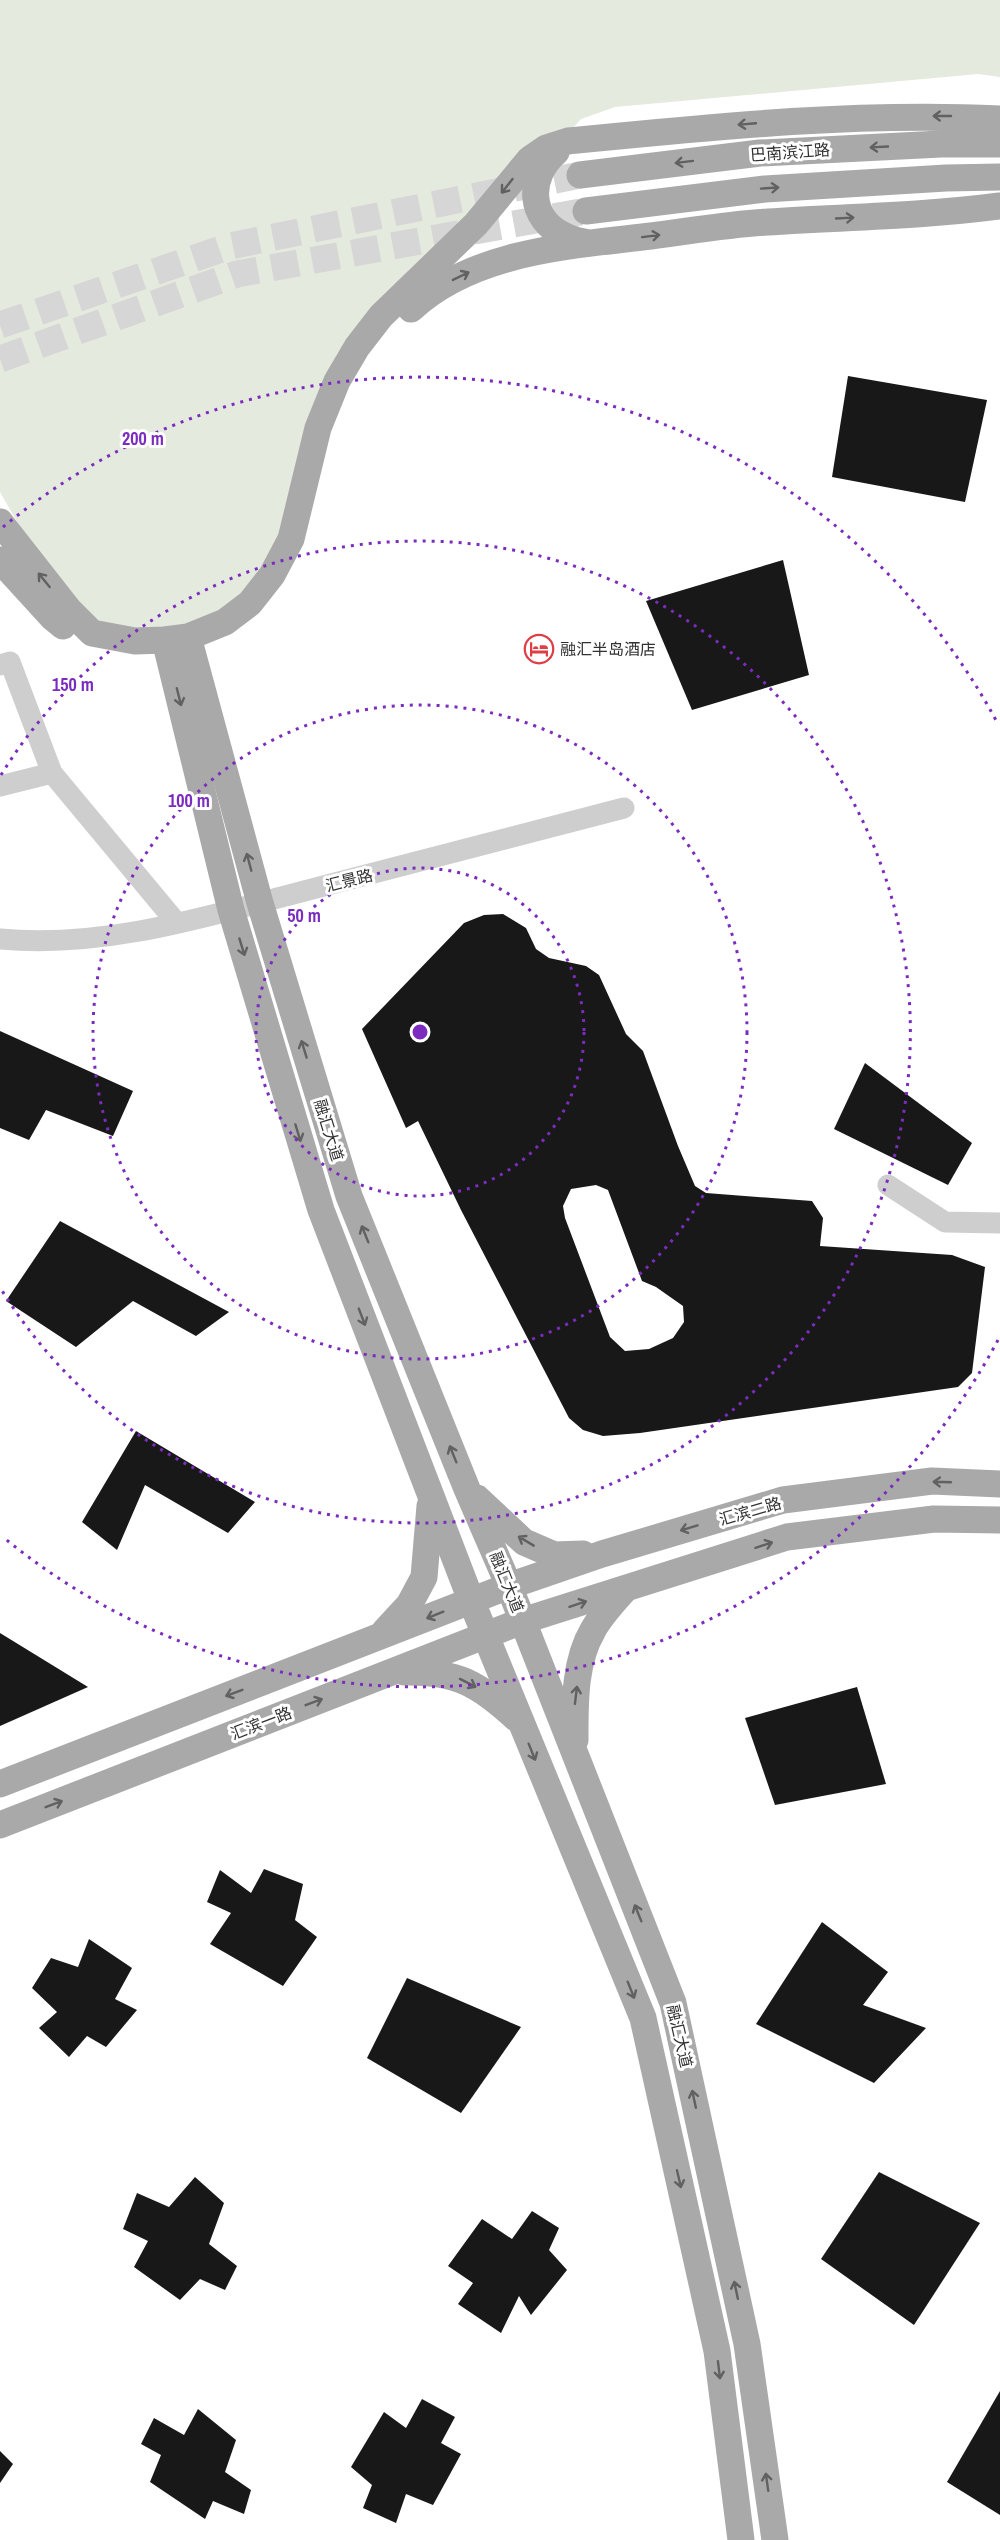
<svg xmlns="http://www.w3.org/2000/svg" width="1000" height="2540" font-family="'Archivo Narrow','Noto Sans SC',sans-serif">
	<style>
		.green { fill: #e4eade }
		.building { fill: #181818; fill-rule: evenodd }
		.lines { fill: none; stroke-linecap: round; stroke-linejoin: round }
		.major-tunnel { stroke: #d6d6d6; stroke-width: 27; stroke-dasharray: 27 14; stroke-linecap: butt }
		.minor { stroke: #cecece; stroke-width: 21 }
		.major { stroke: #a9a9a9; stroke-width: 27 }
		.oneway { stroke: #616161 }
		.ring { fill: none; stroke: #7b2cbf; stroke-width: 3; stroke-dasharray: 3 6 }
		.labels { text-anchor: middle; stroke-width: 6; stroke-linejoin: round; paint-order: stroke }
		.street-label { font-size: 16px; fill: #313131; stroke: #fff }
		.poi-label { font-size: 16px; fill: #313131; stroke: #fff; text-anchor: start }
		.centre { fill: #7b2cbf; stroke: #fff; stroke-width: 3 }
		.ring-label { font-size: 18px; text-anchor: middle; font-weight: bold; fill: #7b2cbf; stroke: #fff; stroke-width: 6; stroke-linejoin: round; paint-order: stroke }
	</style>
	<rect width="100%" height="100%" fill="#fff"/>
	<path class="green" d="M 0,0 L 1000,0 L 1000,77 L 978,74 L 615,107 L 581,119 L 461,254 L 390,298 L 337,354 L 304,432 L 283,529 L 259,572 L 220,617 L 145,635 L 84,618 L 50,579 L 0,492 Z"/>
	<g class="building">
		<path d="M 848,376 L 987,400 L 965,502 L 832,477 Z"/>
		<path d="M 783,560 L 809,675 L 692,710 L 646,601 Z"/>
		<path d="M 503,914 L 526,928 L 536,949 L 549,958 L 586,966 L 599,975 L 626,1034 L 643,1051 L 678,1146 L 695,1186 L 706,1193 L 812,1201 L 823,1218 L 820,1246 L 952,1255 L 985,1267 L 972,1373 L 958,1387 L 640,1433 L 603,1436 L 583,1430 L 569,1418 L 461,1210 L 418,1121 L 406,1128 L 362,1029 L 464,923 L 484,915 ZM 596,1185 L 608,1190 L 642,1281 L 656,1287 L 683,1306 L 684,1322 L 673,1338 L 649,1349 L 625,1351 L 610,1337 L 565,1218 L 563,1206 L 571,1189 Z"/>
		<path d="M 0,1031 L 133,1091 L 113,1136 L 46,1110 L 29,1140 L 0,1128 Z"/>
		<path d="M 865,1063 L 972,1143 L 948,1185 L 834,1129 Z"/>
		<path d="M 60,1221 L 229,1312 L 196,1336 L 133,1301 L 76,1347 L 6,1301 Z"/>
		<path d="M 136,1431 L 255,1502 L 228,1533 L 145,1485 L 117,1550 L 82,1522 Z"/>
		<path d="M 0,1633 L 88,1687 L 0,1726 Z"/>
		<path d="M 857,1687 L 886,1784 L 775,1805 L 745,1718 Z"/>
		<path d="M 264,1869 L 303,1884 L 295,1920 L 317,1937 L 283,1986 L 210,1944 L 231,1913 L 207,1902 L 220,1870 L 251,1893 Z"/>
		<path d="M 822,1922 L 888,1972 L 863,2005 L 926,2028 L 874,2083 L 756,2024 Z"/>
		<path d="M 89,1939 L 132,1968 L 115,1999 L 137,2010 L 106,2047 L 87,2036 L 69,2057 L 39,2028 L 57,2012 L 32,1988 L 51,1958 L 78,1967 Z"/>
		<path d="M 407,1978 L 521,2027 L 461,2113 L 367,2058 Z"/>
		<path d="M 879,2172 L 980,2223 L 914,2325 L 821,2259 Z"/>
		<path d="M 195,2177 L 224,2203 L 209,2244 L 237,2266 L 225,2290 L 200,2279 L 180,2300 L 134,2267 L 148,2241 L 123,2229 L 137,2193 L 169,2207 Z"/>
		<path d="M 532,2211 L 559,2228 L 549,2250 L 567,2270 L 531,2315 L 519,2296 L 501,2333 L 458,2304 L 473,2283 L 448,2266 L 482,2219 L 512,2239 Z"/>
		<path d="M 1000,2391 L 1000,2515 L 947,2482 Z"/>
		<path d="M 422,2399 L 455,2417 L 441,2443 L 461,2454 L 433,2505 L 406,2494 L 396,2523 L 363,2508 L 372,2485 L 351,2467 L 384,2412 L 406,2428 Z"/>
		<path d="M 198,2409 L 236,2440 L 225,2472 L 251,2490 L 244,2514 L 213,2501 L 205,2519 L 150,2482 L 161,2455 L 141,2444 L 154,2418 L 184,2435 Z"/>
		<path d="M 0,2451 L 13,2464 L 0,2483 Z"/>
	</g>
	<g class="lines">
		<g class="major-tunnel">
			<path d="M 0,325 L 230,246 L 580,175"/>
			<path d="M 0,359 L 237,274 L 586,211"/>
		</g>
		<g class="minor">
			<path d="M 0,665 L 10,662 L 52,773 L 0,786"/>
			<path d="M 52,773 L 176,922"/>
			<path d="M 0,939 C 106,949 211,915 312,889 C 416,862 520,835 624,808"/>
			<path d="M 888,1185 L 945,1222 L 1000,1223"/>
		</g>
		<g class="major">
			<path d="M 556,152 C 527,177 528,219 565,236 C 572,240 580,241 588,243"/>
			<path d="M 580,175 L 760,153 L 941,144 L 1000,144"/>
			<path d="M 586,211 L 765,189 L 946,178 L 1000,177"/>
			<path d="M 411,309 C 474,251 569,246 651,236 C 690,231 729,224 768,222 C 846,217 923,216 1000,206"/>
			<path d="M 0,522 L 69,610 L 92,633 L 135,641 L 165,640 L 188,637 L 225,622 L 250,603 L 272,575 L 291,539 L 318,428 L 337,381 L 357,347 L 381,316 L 476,224 L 530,159 L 546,148 L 568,141 C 711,127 855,112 1000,119"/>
			<path d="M 0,560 L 52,617 L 63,626"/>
			<path d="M 188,637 L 260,903 L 349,1196 L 467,1489 L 509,1586 L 673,2003 L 747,2344 L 775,2540"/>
			<path d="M 165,640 L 231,910 L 321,1210 L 471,1600 L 643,2018 L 717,2351 L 741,2540"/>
			<path d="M 477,1498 L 524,1542 L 554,1555 L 583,1554"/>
			<path d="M 385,1631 L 409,1605 L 424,1577 L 430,1506"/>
			<path d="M 404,1672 C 456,1671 478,1683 516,1718"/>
			<path d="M 575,1740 C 575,1704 574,1662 593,1630 C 601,1615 614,1602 625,1589"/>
			<path d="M 0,1784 L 509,1586 L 602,1554 L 783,1500 L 932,1481 L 1000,1484"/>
			<path d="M 0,1825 L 522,1621 L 787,1537 L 934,1519 L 1000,1520"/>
		</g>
	</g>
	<defs><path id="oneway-shaft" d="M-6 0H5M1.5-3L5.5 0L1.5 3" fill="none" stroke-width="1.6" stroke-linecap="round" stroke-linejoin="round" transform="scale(1.5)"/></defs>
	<g class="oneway">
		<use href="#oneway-shaft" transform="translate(942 116) rotate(-180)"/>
		<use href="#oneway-shaft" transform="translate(747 124) rotate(175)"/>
		<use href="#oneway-shaft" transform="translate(879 147) rotate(177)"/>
		<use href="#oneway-shaft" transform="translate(684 162) rotate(173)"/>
		<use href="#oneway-shaft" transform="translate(507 186) rotate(128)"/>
		<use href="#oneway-shaft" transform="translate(770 188) rotate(-4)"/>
		<use href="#oneway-shaft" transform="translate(845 218) rotate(-3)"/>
		<use href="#oneway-shaft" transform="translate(651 236) rotate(-7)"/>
		<use href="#oneway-shaft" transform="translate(461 276) rotate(-26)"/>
		<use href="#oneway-shaft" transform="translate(44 580) rotate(-129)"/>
		<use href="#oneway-shaft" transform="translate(179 697) rotate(76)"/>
		<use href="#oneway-shaft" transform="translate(249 862) rotate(-105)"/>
		<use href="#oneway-shaft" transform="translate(242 947) rotate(73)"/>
		<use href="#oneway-shaft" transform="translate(304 1049) rotate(-107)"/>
		<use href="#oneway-shaft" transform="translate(298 1133) rotate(73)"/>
		<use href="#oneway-shaft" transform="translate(365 1234) rotate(-112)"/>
		<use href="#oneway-shaft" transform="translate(362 1317) rotate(69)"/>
		<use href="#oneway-shaft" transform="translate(453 1454) rotate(-112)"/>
		<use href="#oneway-shaft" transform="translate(942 1482) rotate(-178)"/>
		<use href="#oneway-shaft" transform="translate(689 1528) rotate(163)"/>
		<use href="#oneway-shaft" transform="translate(526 1541) rotate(-149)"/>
		<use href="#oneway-shaft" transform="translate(764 1545) rotate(-18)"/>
		<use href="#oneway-shaft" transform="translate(578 1604) rotate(-18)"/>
		<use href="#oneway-shaft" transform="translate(435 1615) rotate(158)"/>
		<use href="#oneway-shaft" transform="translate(468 1683) rotate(27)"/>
		<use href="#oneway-shaft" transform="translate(234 1693) rotate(159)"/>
		<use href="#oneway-shaft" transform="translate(576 1695) rotate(-83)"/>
		<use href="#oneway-shaft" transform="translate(314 1702) rotate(-21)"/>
		<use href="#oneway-shaft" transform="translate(532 1752) rotate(68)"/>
		<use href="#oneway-shaft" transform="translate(54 1804) rotate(-21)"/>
		<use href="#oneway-shaft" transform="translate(638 1913) rotate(-112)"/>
		<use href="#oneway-shaft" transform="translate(631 1990) rotate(68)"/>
		<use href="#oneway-shaft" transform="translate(694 2099) rotate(-102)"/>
		<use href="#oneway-shaft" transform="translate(679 2179) rotate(77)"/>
		<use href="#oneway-shaft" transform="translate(736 2290) rotate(-102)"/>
		<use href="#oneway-shaft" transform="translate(719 2370) rotate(83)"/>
		<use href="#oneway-shaft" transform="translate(767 2482) rotate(-98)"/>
	</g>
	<g class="ring">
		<circle cx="420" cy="1032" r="164"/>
		<circle cx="420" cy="1032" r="327"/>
		<path d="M1 775A491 491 0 1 1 1 1289"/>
		<path d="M998 1340A655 655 0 0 1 3 1537M3 527A655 655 0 0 1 998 724"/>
	</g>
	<defs>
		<g id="hotel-ring" transform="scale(1.5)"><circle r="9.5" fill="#fff" stroke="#dd3f44" stroke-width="1.5"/><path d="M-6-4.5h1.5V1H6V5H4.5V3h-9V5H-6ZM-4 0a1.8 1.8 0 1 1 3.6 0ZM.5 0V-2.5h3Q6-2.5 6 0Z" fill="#dd3f44"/></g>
	</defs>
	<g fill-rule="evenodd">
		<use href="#hotel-ring" x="539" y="649"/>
	</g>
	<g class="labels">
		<g class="street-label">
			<text transform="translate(790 152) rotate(-4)" y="6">巴南滨江路</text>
			<text transform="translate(349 880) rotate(-14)" y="6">汇景路</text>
			<text transform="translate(329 1130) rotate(73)" y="6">融汇大道</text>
			<text transform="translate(750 1511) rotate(-16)" y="6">汇滨二路</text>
			<text transform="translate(507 1582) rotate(68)" y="6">融汇大道</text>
			<text transform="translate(261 1723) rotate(-21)" y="6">汇滨一路</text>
			<text transform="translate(680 2036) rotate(77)" y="6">融汇大道</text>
		</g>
		<g class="poi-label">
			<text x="560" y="655">融汇半岛酒店</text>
		</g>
	</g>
	<circle cx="420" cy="1032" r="9" class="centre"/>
	<g class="ring-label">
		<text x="143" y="445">200 m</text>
		<text x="73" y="691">150 m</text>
		<text x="189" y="807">100 m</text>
		<text x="304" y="922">50 m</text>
	</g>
</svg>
